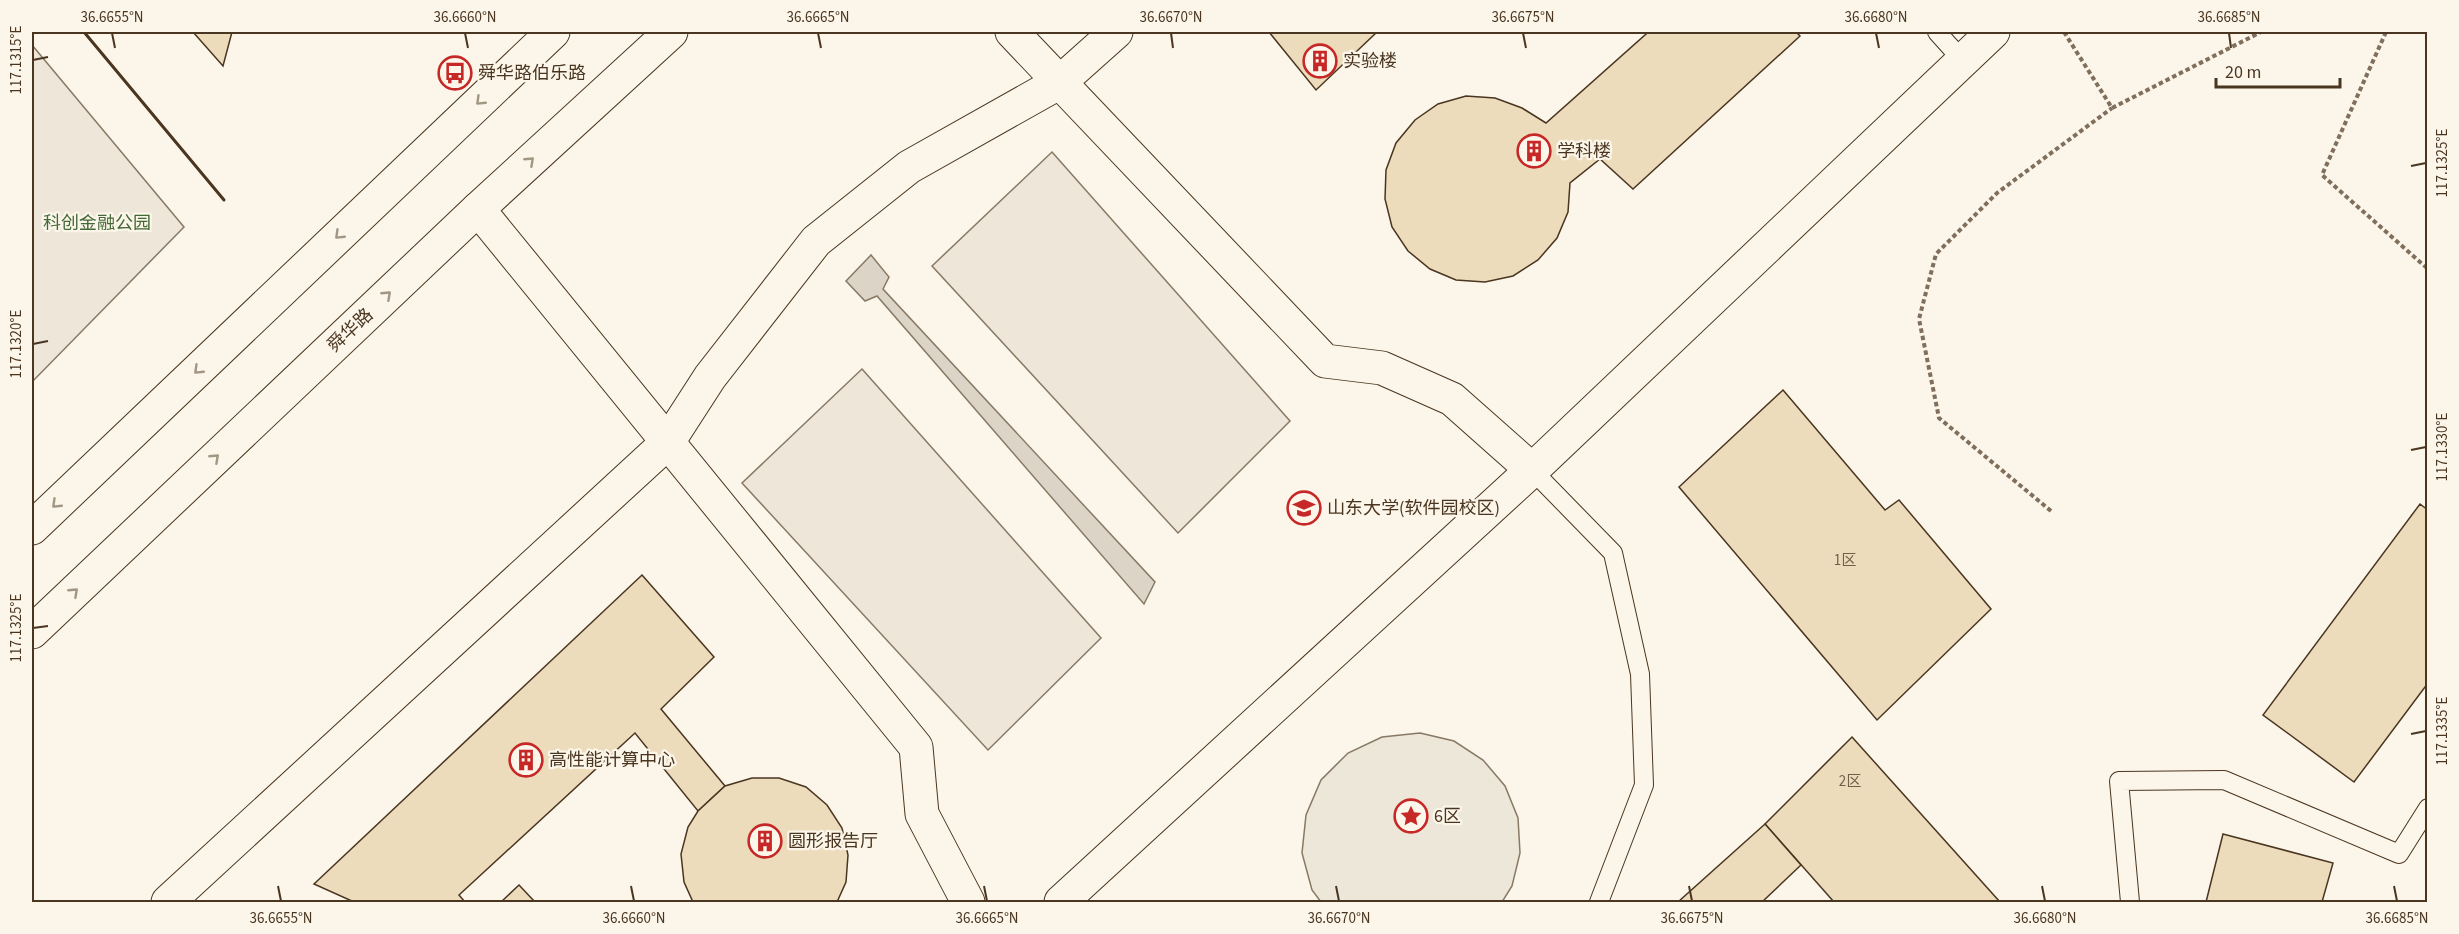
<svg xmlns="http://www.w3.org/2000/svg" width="2459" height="934" font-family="'Source Sans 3','Noto Sans SC',sans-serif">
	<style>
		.green { fill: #ede6d9; stroke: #887966; stroke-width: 1.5 }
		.parking { fill: #ede7d9; stroke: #887966; stroke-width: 1.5 }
		.water { fill: #dcd4c6; stroke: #887966; stroke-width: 1.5 }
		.building { fill: #ecdcbc; stroke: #4a3520; stroke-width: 1.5 }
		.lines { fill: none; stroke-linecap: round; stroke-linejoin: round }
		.service-casing { stroke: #4a3520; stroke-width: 20 }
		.minor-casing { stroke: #4a3520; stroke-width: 35 }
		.primary-casing { stroke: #4a3520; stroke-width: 35 }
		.path { stroke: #7f6f5c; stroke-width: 4; stroke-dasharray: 4.5 3; stroke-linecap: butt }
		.service { stroke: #fbf6e9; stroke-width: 18 }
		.minor { stroke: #fbf6e9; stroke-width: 33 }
		.primary { stroke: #fbf6e9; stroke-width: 33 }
		.wall { stroke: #4a3520; stroke-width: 3 }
		.oneway { stroke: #a29684 }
		.ticks { fill: none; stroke: #4a3520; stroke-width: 2 }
		.labels { text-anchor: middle; stroke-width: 4.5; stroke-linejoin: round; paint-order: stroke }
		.number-label { font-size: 15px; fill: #725f47 }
		.poi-label { font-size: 18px; fill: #4a3520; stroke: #fbf6e9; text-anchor: start }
		.park-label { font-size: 18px; fill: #436837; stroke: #fbf6e9 }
		.street-label { font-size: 18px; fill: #4a3520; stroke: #fbf6e9 }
		.neatline { fill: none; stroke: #4a3520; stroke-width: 2 }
		.ticks-label { font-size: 15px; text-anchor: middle; fill: #4a3520 }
	</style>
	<rect width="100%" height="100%" fill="#fbf6e9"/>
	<g class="green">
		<path d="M 32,45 L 184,227 L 32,382 Z"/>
		<path d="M 1052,152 L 1290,421 L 1178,533 L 932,266 Z"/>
		<path d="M 862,369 L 1101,638 L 988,750 L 742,483 Z"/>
	</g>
	<path class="parking" d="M 1420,733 L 1454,741 L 1483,760 L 1505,786 L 1518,818 L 1520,853 L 1512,886 L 1502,902 L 1321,902 L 1312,890 L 1302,853 L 1306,815 L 1321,780 L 1348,753 L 1382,737 Z"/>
	<path class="water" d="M 871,255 L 889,277 L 883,289 L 1155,582 L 1144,604 L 877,296 L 865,301 L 846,281 Z"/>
	<g class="building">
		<path d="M 193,32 L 232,32 L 223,66 Z"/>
		<path d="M 1269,32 L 1377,32 L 1316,90 Z"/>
		<path d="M 1643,32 L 1796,32 L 1800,36 L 1633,189 L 1600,159 L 1570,183 L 1568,212 L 1557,238 L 1538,260 L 1513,276 L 1485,282 L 1456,280 L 1430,269 L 1408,251 L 1392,227 L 1385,199 L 1386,170 L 1396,143 L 1415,120 L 1438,104 L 1466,96 L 1495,98 L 1522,108 L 1546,123 L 1646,34 Z"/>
		<path d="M 1783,390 L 1885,510 L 1899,500 L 1991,609 L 1877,720 L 1679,487 Z"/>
		<path d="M 2420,504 L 2428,510 L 2428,683 L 2354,782 L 2263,715 Z"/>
		<path d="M 642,575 L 714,657 L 661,709 L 725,786 L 698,811 L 635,733 L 459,895 L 465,902 L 354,902 L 314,884 Z"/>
		<path d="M 1852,737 L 2000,902 L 1834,902 L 1765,824 Z"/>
		<path d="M 752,778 L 779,778 L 806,787 L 827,805 L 842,828 L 848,855 L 846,882 L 837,902 L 693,902 L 684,882 L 681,854 L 688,827 L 698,811 L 725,786 Z"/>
		<path d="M 1765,824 L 1801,865 L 1762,902 L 1678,902 Z"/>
		<path d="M 2223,834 L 2333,863 L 2322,902 L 2206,902 Z"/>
		<path d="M 519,885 L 535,902 L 501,902 Z"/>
	</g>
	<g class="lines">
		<g class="service-casing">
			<g id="service">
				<path d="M 1937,32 L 1963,61"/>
				<path d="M 1532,470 L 1613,553 L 1640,674 L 1644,785 L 1599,902"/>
				<path d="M 2130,902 L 2119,781 L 2224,780 L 2399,854 L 2428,808"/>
			</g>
		</g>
		<g class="minor-casing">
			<g id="minor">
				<path d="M 1012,32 L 1325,361 L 1382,368 L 1452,399 L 1532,470"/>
				<path d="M 478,209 L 916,747 L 922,814 L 968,902"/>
				<path d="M 168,902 L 668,442 L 710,377 L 816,241 L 909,167 L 1060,82 L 1116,32"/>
				<path d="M 1061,902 L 1532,470 L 1993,32"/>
			</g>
		</g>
		<g class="primary-casing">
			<g id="primary">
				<path d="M 32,528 L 553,32"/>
				<path d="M 32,632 L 478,209 L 671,32"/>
			</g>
		</g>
		<g class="path">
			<path d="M 2064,32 L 2112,108 L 2261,32"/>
			<path d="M 2386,32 L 2322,175 L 2428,269"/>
			<path d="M 2051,511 L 1939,418 L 1919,319 L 1936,254 L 1997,193 L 2112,108"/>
		</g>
		<use href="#service" class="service"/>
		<use href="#minor" class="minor"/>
		<use href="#primary" class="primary"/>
		<path class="wall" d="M 84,32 L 224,200"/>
	</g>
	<defs><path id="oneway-chevron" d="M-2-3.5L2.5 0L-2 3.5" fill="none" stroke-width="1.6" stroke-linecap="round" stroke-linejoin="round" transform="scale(1.5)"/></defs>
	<g class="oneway">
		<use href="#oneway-chevron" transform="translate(480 101) rotate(136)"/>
		<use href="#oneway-chevron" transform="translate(530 161) rotate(-43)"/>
		<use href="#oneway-chevron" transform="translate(339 235) rotate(136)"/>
		<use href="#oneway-chevron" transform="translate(387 295) rotate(-43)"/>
		<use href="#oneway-chevron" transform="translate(198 370) rotate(136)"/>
		<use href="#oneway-chevron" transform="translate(215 458) rotate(-43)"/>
		<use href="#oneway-chevron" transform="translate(56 504) rotate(136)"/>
		<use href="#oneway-chevron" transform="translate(74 592) rotate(-43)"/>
	</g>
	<path class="ticks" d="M 112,33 L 115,48M 465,33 L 468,48M 818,33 L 821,48M 1171,33 L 1173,48M 1523,33 L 1526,48M 1876,33 L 1879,48M 2229,33 L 2231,48M 33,60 L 48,57M 2411,166 L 2426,163M 33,344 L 48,341M 2411,450 L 2426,447M 33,628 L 48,626M 2411,734 L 2426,731M 278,886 L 281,901M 631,886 L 634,901M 984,886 L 987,901M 1336,886 L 1339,901M 1689,886 L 1692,901M 2042,886 L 2045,901M 2394,886 L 2397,901"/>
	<defs>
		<g id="building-ring" transform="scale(1.725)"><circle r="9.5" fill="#fbf6e9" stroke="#c62828" stroke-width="1.5"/><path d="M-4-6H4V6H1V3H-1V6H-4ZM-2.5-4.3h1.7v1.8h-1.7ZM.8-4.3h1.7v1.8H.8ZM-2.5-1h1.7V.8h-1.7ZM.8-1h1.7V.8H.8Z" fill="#c62828"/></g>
		<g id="bus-ring" transform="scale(1.725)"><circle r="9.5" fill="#fbf6e9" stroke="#c62828" stroke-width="1.5"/><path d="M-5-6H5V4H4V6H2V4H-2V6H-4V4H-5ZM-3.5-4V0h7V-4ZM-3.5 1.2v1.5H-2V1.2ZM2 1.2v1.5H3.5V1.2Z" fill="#c62828"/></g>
		<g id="university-ring" transform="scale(1.725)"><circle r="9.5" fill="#fbf6e9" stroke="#c62828" stroke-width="1.5"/><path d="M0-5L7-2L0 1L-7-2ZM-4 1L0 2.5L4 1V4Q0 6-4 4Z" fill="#c62828"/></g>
		<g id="sight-ring" transform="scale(1.725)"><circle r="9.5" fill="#fbf6e9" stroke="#c62828" stroke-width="1.5"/><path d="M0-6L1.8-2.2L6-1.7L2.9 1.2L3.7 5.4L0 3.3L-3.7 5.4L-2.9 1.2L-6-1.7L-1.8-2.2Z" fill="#c62828"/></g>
	</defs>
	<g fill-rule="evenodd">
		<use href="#building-ring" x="1320" y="61"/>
		<use href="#bus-ring" x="455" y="73"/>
		<use href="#building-ring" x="1534" y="151"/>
		<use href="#university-ring" x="1304" y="508"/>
		<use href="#building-ring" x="526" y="760"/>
		<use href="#sight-ring" x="1411" y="816"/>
		<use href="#building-ring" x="765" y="841"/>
	</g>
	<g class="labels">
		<g class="number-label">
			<text x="1845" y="565">1区</text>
			<text x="1850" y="786">2区</text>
		</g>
		<g class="poi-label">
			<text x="1343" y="67">实验楼</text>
			<text x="478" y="79">舜华路伯乐路</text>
			<text x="1557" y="157">学科楼</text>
			<text x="1327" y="514">山东大学(软件园校区)</text>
			<text x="549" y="766">高性能计算中心</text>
			<text x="1434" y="822">6区</text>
			<text x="788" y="847">圆形报告厅</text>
		</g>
		<g class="park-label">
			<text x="97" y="229">科创金融公园</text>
		</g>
		<g class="street-label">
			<text transform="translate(350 330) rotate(-43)" y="6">舜华路</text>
		</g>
	</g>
	<rect width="2459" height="934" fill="none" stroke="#fbf6e9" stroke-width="66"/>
	<path d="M2216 78v9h124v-9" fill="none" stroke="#4a3520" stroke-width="3"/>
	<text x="2225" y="78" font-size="18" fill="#4a3520" stroke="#fbf6e9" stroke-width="4.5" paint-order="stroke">20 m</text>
	<rect x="33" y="33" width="2393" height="868" class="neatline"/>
	<g class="ticks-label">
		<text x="112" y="22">36.6655°N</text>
		<text x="465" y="22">36.6660°N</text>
		<text x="818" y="22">36.6665°N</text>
		<text x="1171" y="22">36.6670°N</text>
		<text x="1523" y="22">36.6675°N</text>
		<text x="1876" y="22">36.6680°N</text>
		<text x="2229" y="22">36.6685°N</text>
		<text transform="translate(16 60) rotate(-90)" y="5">117.1315°E</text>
		<text transform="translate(2442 163) rotate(-90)" y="5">117.1325°E</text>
		<text transform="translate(16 344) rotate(-90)" y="5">117.1320°E</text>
		<text transform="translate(2442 447) rotate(-90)" y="5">117.1330°E</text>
		<text transform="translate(16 628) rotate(-90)" y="5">117.1325°E</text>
		<text transform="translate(2442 731) rotate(-90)" y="5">117.1335°E</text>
		<text x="281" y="923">36.6655°N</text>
		<text x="634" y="923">36.6660°N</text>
		<text x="987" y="923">36.6665°N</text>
		<text x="1339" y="923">36.6670°N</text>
		<text x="1692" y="923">36.6675°N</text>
		<text x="2045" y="923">36.6680°N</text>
		<text x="2397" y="923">36.6685°N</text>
	</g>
</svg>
